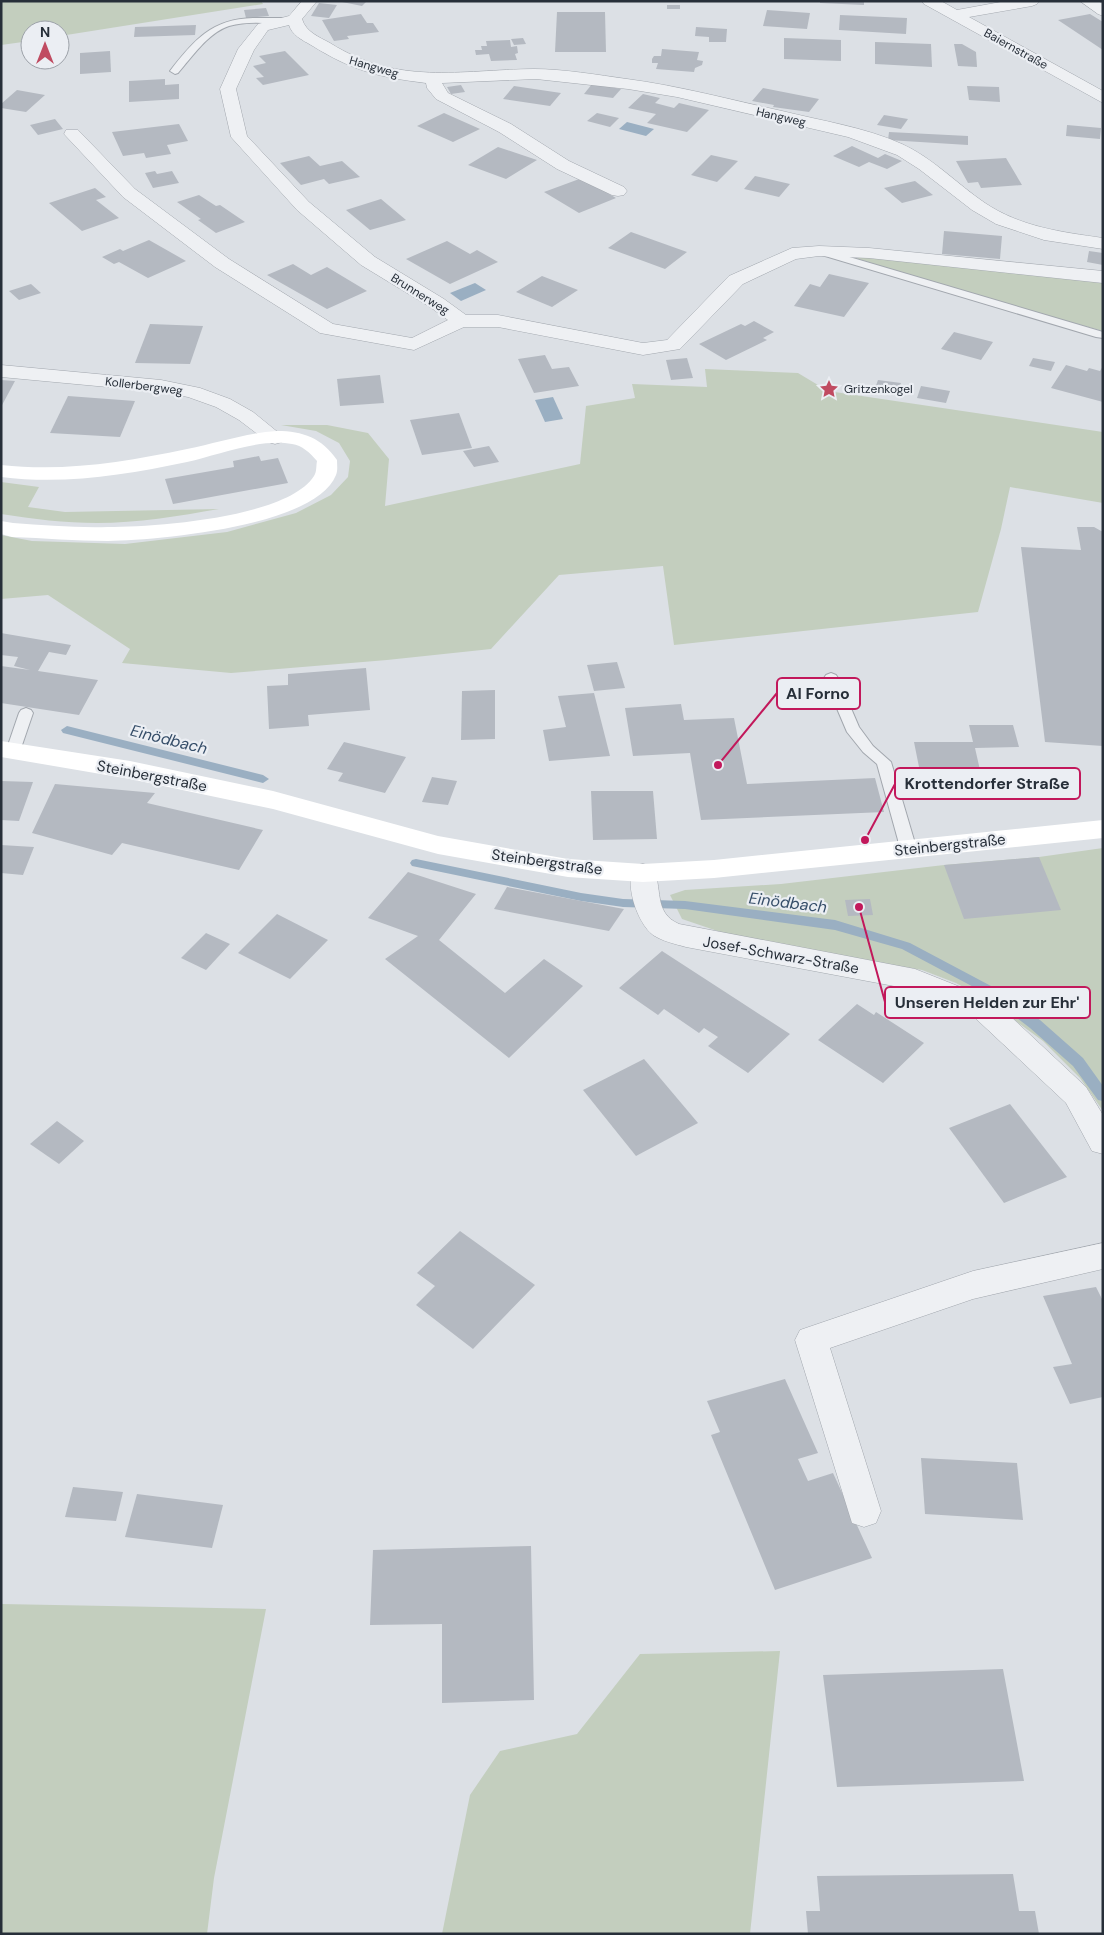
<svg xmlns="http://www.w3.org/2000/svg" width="1104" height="1935" font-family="'DM Sans',sans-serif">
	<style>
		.green { fill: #c3cebe }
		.water { fill: #9aafc2 }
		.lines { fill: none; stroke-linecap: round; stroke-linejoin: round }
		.stream { fill: #9aafc2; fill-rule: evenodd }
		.building { fill: #b4b9c1 }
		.service-casing { stroke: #a2a7ae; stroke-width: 2 }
		.minor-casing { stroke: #a2a7ae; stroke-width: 1 }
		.service { fill: #eef0f3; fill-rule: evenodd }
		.minor { fill: #eef0f3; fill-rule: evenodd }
		.secondary { fill: #fff; fill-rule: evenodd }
		.labels { text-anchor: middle; stroke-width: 4.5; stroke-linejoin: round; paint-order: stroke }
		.far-street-label { font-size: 12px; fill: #272f39; stroke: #ebeef3 }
		.far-poi-label { font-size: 12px; fill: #272f39; stroke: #ebeef3; text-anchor: start }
		.street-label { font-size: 15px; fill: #272f39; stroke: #ebeef3 }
		.water-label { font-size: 16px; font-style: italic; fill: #364e69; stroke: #ebeef3 }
		.leader { fill: none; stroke: #c2185b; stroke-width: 2 }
		.callout-dot { fill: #c2185b; stroke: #ebeef3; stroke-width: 2 }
		.callout { fill: #ebeef3; stroke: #c2185b; stroke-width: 2 }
		.callout-label { font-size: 16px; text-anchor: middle; font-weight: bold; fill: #272f39 }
	</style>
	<rect width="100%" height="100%" fill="#dce0e5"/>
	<g class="green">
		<path d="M 1,1 L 261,1 L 263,4 L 60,36 L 60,30 L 30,30 L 30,41 L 1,45 Z"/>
		<path d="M 849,256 L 1103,280 L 1103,331 L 993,301 Z"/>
		<path d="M 705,369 L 798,373 L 828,391 L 1103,432 L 1103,503 L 1010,487 L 1001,529 L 978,612 L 674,645 L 663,566 L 559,575 L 491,649 L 387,660 L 231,673 L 122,663 L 130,649 L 48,595 L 1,599 L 1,535 L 32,541 L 125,544 L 227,532 L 296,513 L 331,495 L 348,477 L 350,461 L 339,443 L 316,431 L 281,425 L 327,425 L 368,433 L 389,459 L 385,506 L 580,464 L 586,406 L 635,398 L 632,384 L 707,387 Z"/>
		<path d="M 1,482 L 39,487 L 28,507 L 65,512 L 219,509 C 179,516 137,523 97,523 C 65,523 33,519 1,514 Z"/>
		<path d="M 1103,848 L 1103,1111 L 1080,1078 L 1043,1041 L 990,1002 L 956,983 L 922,970 L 747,941 L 682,919 L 670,895 L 685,890 L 781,884 L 944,865 L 1039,857 Z"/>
		<path d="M 1,1604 L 266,1609 L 214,1878 L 207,1934 L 1,1934 Z"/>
		<path d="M 780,1651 L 750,1934 L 442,1934 L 470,1795 L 500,1751 L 577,1734 L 640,1654 Z"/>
	</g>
	<g class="water">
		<path d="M 627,122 L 654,129 L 646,136 L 619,129 Z"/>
		<path d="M 475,283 L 486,290 L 461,301 L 450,293 Z"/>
		<path d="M 553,397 L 563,419 L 545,422 L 535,400 Z"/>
	</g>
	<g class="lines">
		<g class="stream">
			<path d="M 67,726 L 263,775 L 269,779 L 263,783 L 63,733 L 61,730 Z"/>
			<path d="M 416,859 L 581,893 L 623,899 L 685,901 L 835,920 L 910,943 L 991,986 L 1040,1020 L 1083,1058 L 1103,1086 L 1103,1101 L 1098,1100 L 1073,1066 L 1030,1028 L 983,992 L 902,949 L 835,930 L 685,909 L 623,907 L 581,901 L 412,866 L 410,863 L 412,860 Z"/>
		</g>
	</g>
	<g class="building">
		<path d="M 337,1 L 367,1 L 362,6 Z"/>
		<path d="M 820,1 L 864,1 L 864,5 L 820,3 Z"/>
		<path d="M 319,3 L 337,5 L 329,18 L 311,16 Z"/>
		<rect x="667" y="5" width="13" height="4"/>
		<path d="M 266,8 L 269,16 L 246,18 L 244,10 Z"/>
		<path d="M 767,10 L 810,13 L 807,29 L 763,26 Z"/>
		<path d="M 557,12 L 605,12 L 606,52 L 555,52 Z"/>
		<path d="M 361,14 L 367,23 L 373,23 L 379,32 L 347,36 L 349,39 L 334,41 L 322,20 Z"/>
		<path d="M 1090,14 L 1103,22 L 1103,50 L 1058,20 Z"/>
		<path d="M 840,15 L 907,18 L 906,34 L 839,30 Z"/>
		<path d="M 196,25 L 195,35 L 134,37 L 135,27 Z"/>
		<path d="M 696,27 L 727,29 L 726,42 L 709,42 L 709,37 L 695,36 Z"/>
		<path d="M 523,38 L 526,44 L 514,45 L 511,39 Z"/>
		<path d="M 784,38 L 841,40 L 841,61 L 784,59 Z"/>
		<path d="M 510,40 L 511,47 L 517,46 L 518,53 L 515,54 L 517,60 L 491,61 L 489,54 L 476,55 L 475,50 L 482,50 L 481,46 L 487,46 L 486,41 Z"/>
		<path d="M 875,42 L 931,44 L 932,67 L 875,64 Z"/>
		<path d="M 954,44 L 962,44 L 976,52 L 977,67 L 958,66 Z"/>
		<path d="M 662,49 L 699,52 L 697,60 L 703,61 L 702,65 L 695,68 L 694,72 L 656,69 L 658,63 L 652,63 L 652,59 L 654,56 L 661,56 Z"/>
		<path d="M 110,51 L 111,72 L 80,74 L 80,53 Z"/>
		<path d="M 285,51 L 309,75 L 263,85 L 256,78 L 264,77 L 253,66 L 266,63 L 259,56 Z"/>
		<path d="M 165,79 L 165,85 L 179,84 L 179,99 L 129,102 L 129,81 Z"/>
		<path d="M 592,84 L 621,89 L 613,98 L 584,94 Z"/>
		<path d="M 461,85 L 465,92 L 451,94 L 447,87 Z"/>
		<path d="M 514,86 L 561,93 L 550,106 L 503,99 Z"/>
		<path d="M 967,86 L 999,87 L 1000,102 L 969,100 Z"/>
		<path d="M 763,88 L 819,99 L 809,112 L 773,107 L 774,105 L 752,101 Z"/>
		<path d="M 17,90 L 45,95 L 26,112 L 1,108 L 1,104 Z"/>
		<path d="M 643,94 L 660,98 L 655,103 L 674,108 L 679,103 L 709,110 L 687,132 L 647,123 L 656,114 L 628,108 Z"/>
		<path d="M 444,113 L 480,129 L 453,142 L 417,126 Z"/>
		<path d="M 597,113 L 619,118 L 610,127 L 587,121 Z"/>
		<path d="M 884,115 L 908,119 L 901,129 L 877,125 Z"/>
		<path d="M 55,119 L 63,129 L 38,135 L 30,125 Z"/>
		<path d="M 179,124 L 188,141 L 167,145 L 171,154 L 146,158 L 144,153 L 123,156 L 112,132 Z"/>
		<path d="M 1067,125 L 1101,128 L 1100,139 L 1066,136 Z"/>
		<path d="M 889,132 L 968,136 L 968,145 L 888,140 Z"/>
		<path d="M 852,146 L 878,158 L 885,154 L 902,161 L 887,169 L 869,162 L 859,167 L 833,156 Z"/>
		<path d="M 498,147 L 537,160 L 506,179 L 468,165 Z"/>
		<path d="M 711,155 L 738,161 L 717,182 L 691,175 Z"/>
		<path d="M 309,156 L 320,166 L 342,161 L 360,177 L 329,184 L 324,179 L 301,185 L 280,163 Z"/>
		<path d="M 1006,158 L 1022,185 L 981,188 L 978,182 L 968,183 L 956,161 Z"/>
		<path d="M 155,171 L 157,174 L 172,171 L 179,183 L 153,188 L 145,173 Z"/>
		<path d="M 755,176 L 790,184 L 779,197 L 744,189 Z"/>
		<path d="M 582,178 L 616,198 L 579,213 L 544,192 Z"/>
		<path d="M 915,181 L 933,195 L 902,203 L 884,188 Z"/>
		<path d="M 95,188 L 106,197 L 96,200 L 119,218 L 82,231 L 49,203 Z"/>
		<path d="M 199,195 L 216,206 L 220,205 L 245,222 L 216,233 L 198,220 L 201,219 L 177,202 Z"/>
		<path d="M 381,199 L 406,220 L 370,230 L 346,210 Z"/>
		<path d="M 944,231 L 1002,236 L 1000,259 L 942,254 Z"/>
		<path d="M 631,232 L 687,252 L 665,269 L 608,248 Z"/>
		<path d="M 149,240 L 186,261 L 148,278 L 119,262 L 114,264 L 102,257 L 120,249 L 123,251 Z"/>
		<path d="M 447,241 L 470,254 L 477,250 L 498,262 L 450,284 L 406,259 Z"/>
		<path d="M 1089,251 L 1103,253 L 1103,265 L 1087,262 Z"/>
		<path d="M 293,264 L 311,275 L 327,267 L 367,291 L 327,309 L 267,275 Z"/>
		<path d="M 829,274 L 869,283 L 844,317 L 794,306 L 810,284 L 820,287 Z"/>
		<path d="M 542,276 L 578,290 L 552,307 L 516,292 Z"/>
		<path d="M 31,284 L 41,293 L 19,300 L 9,291 Z"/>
		<path d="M 754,321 L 774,332 L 763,338 L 767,340 L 726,360 L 699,344 L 741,324 L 745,326 Z"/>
		<path d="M 150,324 L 203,326 L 190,364 L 135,363 Z"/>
		<path d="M 954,332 L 993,342 L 981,360 L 941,349 Z"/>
		<path d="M 545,355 L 552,369 L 569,367 L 579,386 L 534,393 L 518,359 Z"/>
		<path d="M 687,358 L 693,378 L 671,380 L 666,360 Z"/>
		<path d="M 1033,358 L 1055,362 L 1051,371 L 1029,366 Z"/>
		<path d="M 1066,365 L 1087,371 L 1089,368 L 1100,371 L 1103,366 L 1103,402 L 1051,388 Z"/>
		<path d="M 380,375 L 384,403 L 340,406 L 337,379 Z"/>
		<path d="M 1,380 L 15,381 L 1,407 Z"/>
		<path d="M 878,380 L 901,383 L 897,394 L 874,391 Z"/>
		<path d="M 921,386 L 950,391 L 946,403 L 917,398 Z"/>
		<path d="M 68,396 L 135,401 L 120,437 L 50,433 Z"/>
		<path d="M 459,413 L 472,448 L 422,455 L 410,420 Z"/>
		<path d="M 489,446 L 499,462 L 474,467 L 463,451 Z"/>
		<path d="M 259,456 L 261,461 L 278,458 L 288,483 L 173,504 L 165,479 L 234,467 L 233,461 Z"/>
		<path d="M 1077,527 L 1094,527 L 1103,532 L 1103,746 L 1045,742 L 1021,547 L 1081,550 Z"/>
		<path d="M 1,633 L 71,645 L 66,655 L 49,652 L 38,671 L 98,680 L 79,715 L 1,703 L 1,666 L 30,670 L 14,666 L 18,657 L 1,655 Z"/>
		<path d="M 617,662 L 625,688 L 594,691 L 587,665 Z"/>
		<path d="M 366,668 L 370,710 L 308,715 L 309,726 L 269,729 L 267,686 L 288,685 L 288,674 Z"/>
		<path d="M 495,690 L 495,739 L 461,740 L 462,691 Z"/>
		<path d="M 594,693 L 610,756 L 549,761 L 543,730 L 566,727 L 558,696 Z"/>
		<path d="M 681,704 L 684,720 L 734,718 L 747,784 L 875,778 L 884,812 L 701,820 L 690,753 L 633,756 L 625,708 Z"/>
		<path d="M 969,725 L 1013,725 L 1019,747 L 975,748 L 985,792 L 924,792 L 914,742 L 973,742 Z"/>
		<path d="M 344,742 L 406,757 L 385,793 L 338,781 L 343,773 L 327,769 Z"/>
		<path d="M 432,777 L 457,781 L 448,805 L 422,802 Z"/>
		<path d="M 1,781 L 33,782 L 19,821 L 1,820 Z"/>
		<path d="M 55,784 L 155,793 L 147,803 L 263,830 L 239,870 L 122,843 L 112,855 L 32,833 Z"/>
		<path d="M 591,791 L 653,791 L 657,839 L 593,840 Z"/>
		<path d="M 1,845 L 34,847 L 23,875 L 1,873 Z"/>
		<path d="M 1039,857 L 1061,910 L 964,919 L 944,865 Z"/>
		<path d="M 408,872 L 476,894 L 439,940 L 505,993 L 544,959 L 583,986 L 509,1058 L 385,959 L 418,936 L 368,918 Z"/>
		<path d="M 507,887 L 624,909 L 609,931 L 494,909 Z"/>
		<path d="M 870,899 L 873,915 L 848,916 L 845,900 Z"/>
		<path d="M 277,914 L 328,940 L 290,979 L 238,953 Z"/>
		<path d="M 206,933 L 230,944 L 206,970 L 181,958 Z"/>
		<path d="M 662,951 L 736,999 L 790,1034 L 748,1073 L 708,1046 L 718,1037 L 704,1028 L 699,1033 L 664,1009 L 658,1015 L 619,988 Z"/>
		<path d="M 857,1004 L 874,1015 L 876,1012 L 924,1043 L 883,1083 L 818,1040 Z"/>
		<path d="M 644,1059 L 698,1123 L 636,1156 L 583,1090 Z"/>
		<path d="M 1010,1104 L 1067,1177 L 1004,1203 L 949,1128 Z"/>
		<path d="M 57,1121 L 84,1141 L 59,1164 L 30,1144 Z"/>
		<path d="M 460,1231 L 535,1285 L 473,1349 L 416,1305 L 435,1286 L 417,1273 Z"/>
		<path d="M 1096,1287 L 1103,1301 L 1103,1397 L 1070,1404 L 1053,1367 L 1072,1364 L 1043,1296 Z"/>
		<path d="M 785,1379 L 818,1453 L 798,1459 L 808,1481 L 833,1473 L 872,1558 L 775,1590 L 711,1435 L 720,1432 L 707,1401 Z"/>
		<path d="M 921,1458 L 1017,1463 L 1023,1520 L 925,1514 Z"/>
		<path d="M 73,1487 L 123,1492 L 116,1521 L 65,1517 Z"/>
		<path d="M 137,1494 L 223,1505 L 212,1548 L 125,1537 Z"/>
		<path d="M 531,1546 L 534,1700 L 442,1703 L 442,1624 L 370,1625 L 373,1550 Z"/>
		<path d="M 1003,1669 L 1024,1781 L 837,1787 L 823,1675 Z"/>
		<path d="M 1013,1874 L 1019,1911 L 1035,1911 L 1039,1934 L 808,1934 L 806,1911 L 820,1911 L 817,1876 Z"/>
	</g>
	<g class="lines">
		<g class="service-casing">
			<g id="service">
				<path d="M 253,18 L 283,18 L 288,21 L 283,24 C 266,23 246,21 229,26 C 208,33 192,57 178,73 L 175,74 L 170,71 C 194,40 212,19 253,18 Z"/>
				<path d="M 819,248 L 1103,332 L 1103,338 L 1096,337 L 815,253 L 814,251 L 815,249 Z"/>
				<path d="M 831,673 L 836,675 L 838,678 L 859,727 L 873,746 L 891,762 L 914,840 L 914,849 L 911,853 L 906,854 L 901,853 L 898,849 L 898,840 L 877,764 L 863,752 L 847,732 L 824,678 L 826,675 Z"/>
				<path d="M 26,708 L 31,710 L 33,713 L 20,751 L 18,755 L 8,755 L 6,751 L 19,713 L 21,710 Z"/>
			</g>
		</g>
		<g class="minor-casing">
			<g id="minor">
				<path d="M 302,1 L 317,1 L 302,19 C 306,32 319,37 330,43 C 398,86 459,70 534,69 C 563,69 598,75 627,79 C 680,86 731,100 782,111 C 822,121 864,127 902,144 C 933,158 957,184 985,203 C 1021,227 1061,232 1103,238 L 1103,249 L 1044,240 L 996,224 L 972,210 L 919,169 L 897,155 L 848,137 L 677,97 L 628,89 L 536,79 L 442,83 L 448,93 L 511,124 L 569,161 L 624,187 L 627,191 L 624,195 L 618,196 L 612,195 L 557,169 L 499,132 L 436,99 L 427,88 L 426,83 C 378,77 353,71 311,45 C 302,40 292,35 289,25 L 268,30 L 254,50 L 236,89 L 247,136 L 309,202 L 375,257 L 444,299 L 466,315 L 498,315 L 643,343 L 667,340 L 729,276 L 792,248 L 819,246 L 869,248 L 1103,271 L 1103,283 L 869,258 L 819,256 L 796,259 L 743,284 L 680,349 L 643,355 L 498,327 L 464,327 L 414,350 L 320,333 L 215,267 L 123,197 L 64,134 L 66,130 L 78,130 L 135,189 L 229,259 L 333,324 L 412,338 L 448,320 L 430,307 L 361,265 L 297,210 L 231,137 L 220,89 L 238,49 L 258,24 L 289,16 Z"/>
				<path d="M 922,1 L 941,1 L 957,10 L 1006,1 L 1039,1 L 1037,4 L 1032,6 L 969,17 L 1103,91 L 1103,103 L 924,4 Z"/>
				<path d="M 1080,1 L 1098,1 L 1103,4 L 1103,16 L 1098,14 Z"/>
				<path d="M 1,365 L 161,380 L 200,388 L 230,399 L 253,412 L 285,438 L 282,442 L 275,444 L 268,442 L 239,420 L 216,407 L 188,397 L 161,392 L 1,377 Z"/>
				<path d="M 643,864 L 652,866 C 664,887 652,912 679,924 L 915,969 L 993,1000 L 1086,1087 L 1103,1115 L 1103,1154 L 1092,1151 L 1066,1103 L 973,1016 L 910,989 L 686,947 C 675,944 662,941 653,935 C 637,923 624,883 634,866 Z"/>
				<path d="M 1103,1243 L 1103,1269 L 973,1299 L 830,1348 L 881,1511 L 876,1523 L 864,1527 L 852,1523 L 795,1340 L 800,1330 L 973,1271 Z"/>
			</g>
		</g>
		<use href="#service" class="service"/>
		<use href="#minor" class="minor"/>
		<g class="secondary">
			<path d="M 277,431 C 303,431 322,438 337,460 C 337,465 338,470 336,475 C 316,527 156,540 108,541 C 76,541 44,538 12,537 L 1,534 L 1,521 L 13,523 C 44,525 76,528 108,527 C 155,527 287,518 314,476 C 317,472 316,465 317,461 C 310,453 302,445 292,444 C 260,438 218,455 187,462 C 125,475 64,485 1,477 L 1,465 C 65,472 125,462 187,449 C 217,443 246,433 277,431 Z"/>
			<path d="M 1,741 L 130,761 L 273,791 L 438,836 L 568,859 L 643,864 L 714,860 L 1103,820 L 1103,838 L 714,878 L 643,882 L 568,877 L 438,854 L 273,809 L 130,779 L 1,757 Z"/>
		</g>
	</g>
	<defs>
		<g id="sight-bare" transform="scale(1.5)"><path d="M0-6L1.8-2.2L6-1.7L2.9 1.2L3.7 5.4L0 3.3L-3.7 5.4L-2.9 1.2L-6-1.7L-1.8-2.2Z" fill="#c04b61" stroke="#ebeef3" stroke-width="2.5" paint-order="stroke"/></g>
	</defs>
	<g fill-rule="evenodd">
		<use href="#sight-bare" x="829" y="389"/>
	</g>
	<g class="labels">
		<g class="far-street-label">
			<text transform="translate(1016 49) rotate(29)" y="4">Baiernstraße</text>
			<text transform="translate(374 67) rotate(16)" y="4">Hangweg</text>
			<text transform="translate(781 117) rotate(13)" y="4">Hangweg</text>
			<text transform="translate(420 294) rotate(32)" y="4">Brunnerweg</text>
			<text transform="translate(144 386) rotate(7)" y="4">Kollerbergweg</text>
		</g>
		<g class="far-poi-label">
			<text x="844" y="393">Gritzenkogel</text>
		</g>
		<g class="street-label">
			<text transform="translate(152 776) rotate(11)" y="5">Steinbergstraße</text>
			<text transform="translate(950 845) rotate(-6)" y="5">Steinbergstraße</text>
			<text transform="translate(547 862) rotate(8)" y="5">Steinbergstraße</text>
			<text transform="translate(781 955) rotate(10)" y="5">Josef-Schwarz-Straße</text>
		</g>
		<g class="water-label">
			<text transform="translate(169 739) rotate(14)" y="6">Einödbach</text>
			<text transform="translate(788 902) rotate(7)" y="6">Einödbach</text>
		</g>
	</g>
	<path class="leader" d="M718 765L777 693M865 840L895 784M859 907L885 1002"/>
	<g class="callout-dot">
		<circle cx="718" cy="765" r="5"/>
		<circle cx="865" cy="840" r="5"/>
		<circle cx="859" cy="907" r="5"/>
	</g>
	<g class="callout">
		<rect x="777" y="678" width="83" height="31" rx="5"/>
		<rect x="895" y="768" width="185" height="31" rx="5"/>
		<rect x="885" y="987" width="205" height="31" rx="5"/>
	</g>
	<g class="callout-label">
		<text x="818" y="699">Al Forno</text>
		<text x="987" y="789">Krottendorfer Straße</text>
		<text x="987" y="1008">Unseren Helden zur Ehr'</text>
	</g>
	<rect width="1104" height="1935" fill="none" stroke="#272f39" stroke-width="5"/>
	<g transform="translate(45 45)"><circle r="24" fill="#ebeef3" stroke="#9da2a9"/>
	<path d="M0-4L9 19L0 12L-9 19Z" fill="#c04b61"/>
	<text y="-8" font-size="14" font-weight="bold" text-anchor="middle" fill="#272f39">N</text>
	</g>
</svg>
